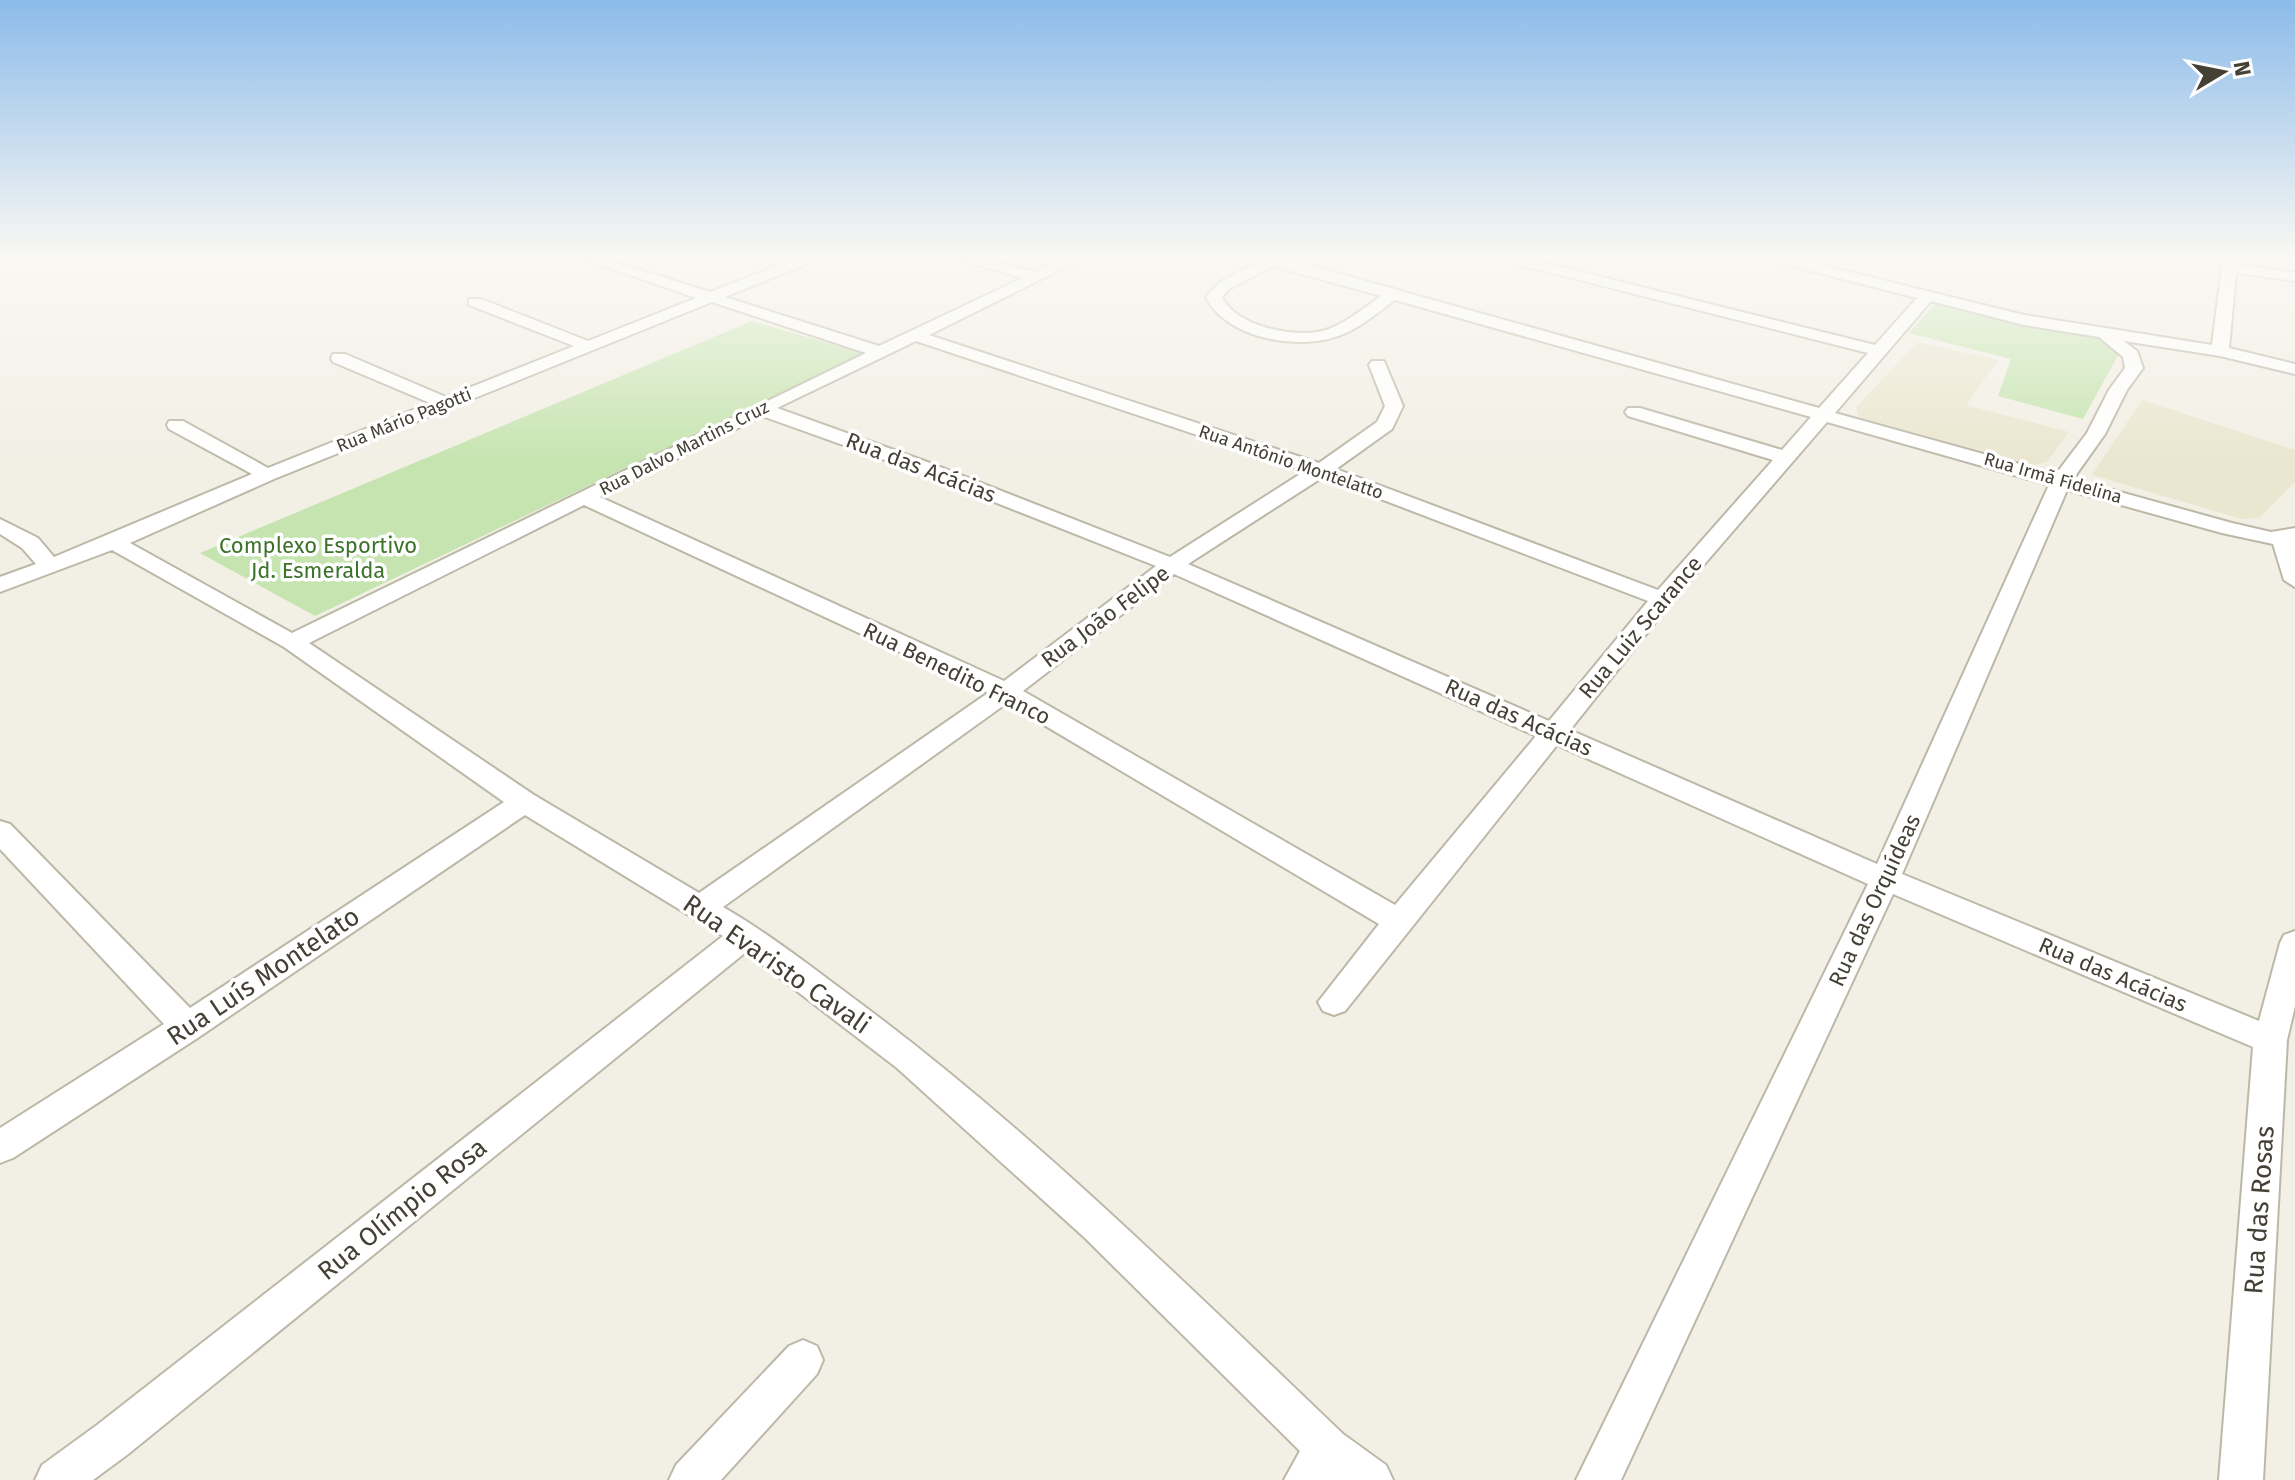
<svg xmlns="http://www.w3.org/2000/svg" width="2295" height="1480" font-family="'Fira Sans',sans-serif">
	<style>
		.education { fill: #eae6cf }
		.green { fill: #c5e4af }
		.lines { fill: none; stroke-linecap: round; stroke-linejoin: round }
		.minor-casing { stroke: #bcb8a8; stroke-width: 4 }
		.minor { fill: #fff; fill-rule: evenodd }
		.labels { text-anchor: middle; stroke-width: 7; stroke-linejoin: round; paint-order: stroke }
		.far-street-label { font-size: 18px; fill: #444035; stroke: #fff }
		.street-label { font-size: 22px; fill: #444035; stroke: #fff }
		.park-label { font-size: 22px; fill: #3d722b; stroke: #fff }
		.near-street-label { font-size: 26px; fill: #444035; stroke: #fff }
	</style>
	<rect width="100%" height="100%" fill="#f2efe5"/>
	<g class="education">
		<path d="M 1918,342 L 1998,360 L 1966,405 L 2069,432 L 2047,462 L 2034,465 L 1859,417 L 1856,407 Z"/>
		<path d="M 2142,400 L 2295,450 L 2295,482 L 2259,518 L 2242,519 L 2092,475 Z"/>
	</g>
	<g class="green">
		<path d="M 1936,303 L 2014,322 L 2096,335 L 2120,352 L 2083,419 L 1998,396 L 2011,359 L 1909,333 Z"/>
		<path d="M 752,321 L 865,354 L 315,616 L 200,553 Z"/>
	</g>
	<g class="lines">
		<g class="minor-casing">
			<g id="minor">
				<path d="M 582,258 L 602,258 L 710,292 L 797,258 L 816,258 L 814,261 L 725,297 L 879,346 L 1023,278 L 964,261 L 962,258 L 983,258 L 1035,272 L 1066,258 L 1084,258 L 929,335 L 1319,463 L 1377,422 L 1385,406 L 1369,365 L 1372,361 L 1384,361 L 1403,406 L 1392,429 L 1336,469 L 1658,590 L 1773,460 L 1628,416 L 1625,412 L 1628,408 L 1640,408 L 1782,450 L 1811,417 L 1395,300 C 1377,313 1359,329 1338,336 C 1298,351 1225,338 1206,297 L 1219,283 L 1258,262 L 1255,258 L 1283,258 L 1819,408 L 1868,353 L 1504,261 L 1502,258 L 1525,258 L 1875,345 L 1917,298 L 1772,261 L 1770,258 L 1793,258 L 2024,315 L 2212,345 L 2223,258 L 2237,258 L 2237,264 L 2295,273 L 2295,281 L 2236,273 L 2229,348 L 2295,364 L 2295,374 L 2220,356 L 2124,341 L 2137,351 L 2143,368 L 2127,390 L 2105,434 L 2073,479 L 2232,523 L 2271,532 L 2295,528 L 2295,587 L 2284,580 L 2273,544 L 2222,533 L 2067,490 L 1902,874 L 2259,1021 L 2280,943 L 2284,935 L 2295,931 L 2295,1006 L 2287,1040 L 2263,1480 L 2219,1480 L 2253,1047 L 1893,894 L 1621,1480 L 1576,1480 L 1868,884 L 1557,745 L 1345,1011 L 1334,1015 L 1323,1011 L 1318,1002 L 1379,924 L 1007,703 L 723,907 C 768,933 810,966 852,997 C 1029,1128 1185,1283 1343,1434 L 1386,1465 L 1393,1480 L 1284,1480 L 1300,1451 L 1085,1238 L 897,1068 L 746,952 L 127,1455 L 93,1480 L 35,1480 L 42,1465 L 97,1425 L 723,936 L 525,815 L 199,1037 L 13,1158 L 0,1163 L 0,1128 L 164,1024 L 0,849 L 0,821 L 10,824 L 190,1008 L 504,802 L 284,647 L 112,550 L 0,592 L 0,577 L 36,564 L 22,548 L 0,534 L 0,519 L 38,538 L 54,557 L 252,474 L 169,429 L 167,425 L 169,421 L 183,421 L 268,468 L 430,403 L 333,362 L 331,358 L 333,354 L 345,354 L 446,397 L 574,346 L 469,305 L 469,299 L 481,299 L 588,341 L 696,298 ZM 1273,266 L 1381,296 C 1364,308 1346,323 1326,330 C 1297,339 1236,327 1222,297 L 1229,289 ZM 1931,301 L 2024,325 L 2099,337 L 2123,357 L 2125,368 L 2109,390 L 2087,433 L 2056,474 L 1835,413 ZM 712,302 L 866,353 L 292,633 L 130,543 L 274,479 ZM 916,341 L 1305,471 L 1170,557 L 930,463 L 777,408 ZM 762,416 L 916,471 L 1156,566 L 1004,681 L 600,497 ZM 1827,422 L 2049,485 L 1877,864 L 1570,730 L 1670,604 ZM 1323,477 L 1648,601 L 1549,721 L 1188,564 ZM 584,505 L 988,693 L 699,893 L 534,795 L 309,643 ZM 1174,574 L 1536,736 L 1395,905 L 1023,691 Z"/>
				<path d="M 803,1340 L 817,1346 L 823,1360 L 817,1374 L 721,1480 L 669,1480 L 676,1465 L 789,1346 Z"/>
			</g>
		</g>
		<use href="#minor" class="minor"/>
	</g>
	<linearGradient id="sky" x2="0" y2="1"><stop stop-color="#8cbbea"/><stop offset="0.55" stop-color="#f9f8f3"/><stop offset="1" stop-color="#f9f8f3" stop-opacity="0"/></linearGradient>
	<rect width="2295" height="465" fill="url(#sky)"/>
	<g class="labels">
		<g class="far-street-label">
			<text transform="translate(404 420) rotate(-22)" y="6">Rua Mário Pagotti</text>
			<text transform="translate(684 448) rotate(-27)" y="6">Rua Dalvo Martins Cruz</text>
			<text transform="translate(1291 462) rotate(19)" y="6">Rua Antônio Montelatto</text>
			<text transform="translate(2053 478) rotate(16)" y="6">Rua Irmã Fidelina</text>
		</g>
		<g class="street-label">
			<text transform="translate(921 467) rotate(21)" y="8">Rua das Acácias</text>
			<text transform="translate(1105 616) rotate(-37)" y="8">Rua João Felipe</text>
			<text transform="translate(1640 627) rotate(-50)" y="8">Rua Luiz Scarance</text>
			<text transform="translate(957 673) rotate(26)" y="8">Rua Benedito Franco</text>
			<text transform="translate(1519 717) rotate(24)" y="8">Rua das Acácias</text>
			<text transform="translate(1874 900) rotate(-65)" y="8">Rua das Orquídeas</text>
			<text transform="translate(2113 974) rotate(23)" y="8">Rua das Acácias</text>
		</g>
		<g class="park-label">
			<text x="318" y="553">Complexo Esportivo<tspan x="318" dy="25">Jd. Esmeralda</tspan></text>
		</g>
		<g class="near-street-label">
			<text transform="translate(777 964) rotate(35)" y="9">Rua Evaristo Cavali</text>
			<text transform="translate(263 976) rotate(-34)" y="9">Rua Luís Montelato</text>
			<text transform="translate(402 1209) rotate(-39)" y="9">Rua Olímpio Rosa</text>
			<text transform="translate(2259 1210) rotate(-86)" y="9">Rua das Rosas</text>
		</g>
	</g>
	<g transform="translate(2223 72) rotate(80)" stroke="#ffffff" stroke-width="6" paint-order="stroke">
	<path d="M0-6L14 30L0 20L-14 30Z" fill="#444035"/>
	<text y="-12" font-size="22" font-weight="bold" text-anchor="middle" fill="#444035">N</text>
	</g>
</svg>
